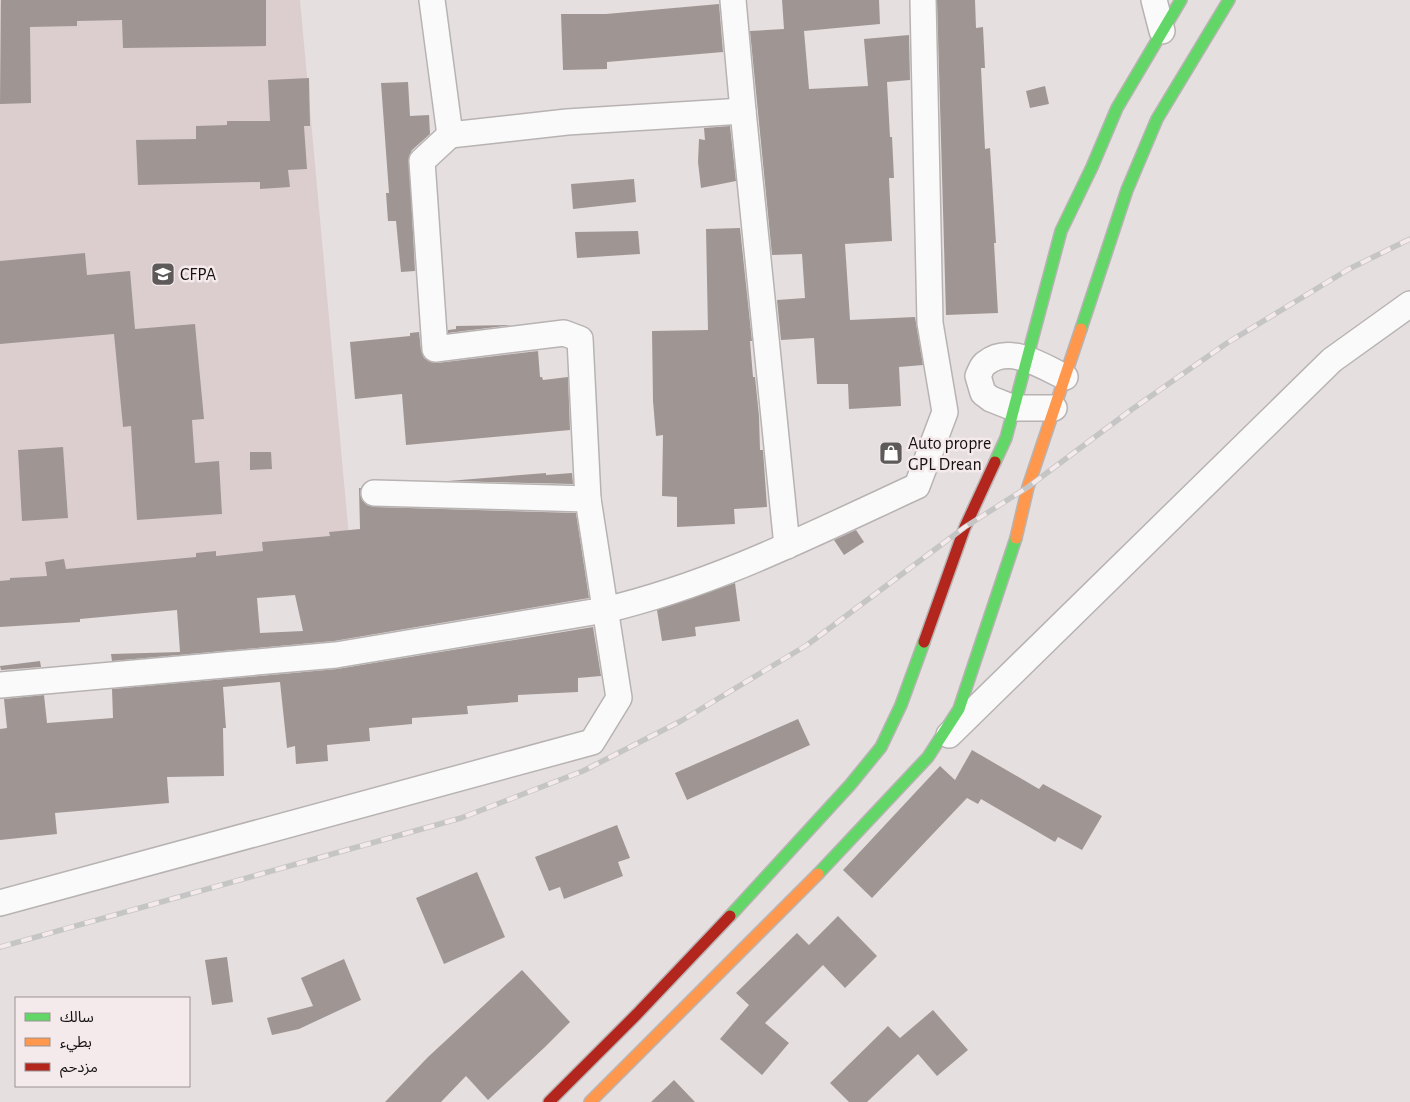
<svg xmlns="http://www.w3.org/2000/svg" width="1410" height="1102" font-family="'Alegreya Sans','Noto Sans Arabic',sans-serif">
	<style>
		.built { fill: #dccecf }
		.building { fill: #9f9694; fill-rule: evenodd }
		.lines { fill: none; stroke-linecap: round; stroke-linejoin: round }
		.street-casing { stroke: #b8b3b3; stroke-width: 28 }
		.fast-casing { stroke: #b8b3b3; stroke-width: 14 }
		.slow-casing { stroke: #b8b3b3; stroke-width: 14 }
		.jam-casing { stroke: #b8b3b3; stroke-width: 14 }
		.street { stroke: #fbfafa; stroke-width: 25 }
		.fast { stroke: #63d668; stroke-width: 11 }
		.slow { stroke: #ff974d; stroke-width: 11 }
		.jam { stroke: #b3261e; stroke-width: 11 }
		.rail-casing { stroke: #c6c5c5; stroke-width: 5.5 }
		.rail { stroke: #f5eaeb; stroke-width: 4; stroke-dasharray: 11; stroke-linecap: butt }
		.labels { text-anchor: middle; stroke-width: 5; stroke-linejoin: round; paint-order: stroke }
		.poi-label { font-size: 18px; fill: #151212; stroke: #f5eaeb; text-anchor: start }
	</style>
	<rect width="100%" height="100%" fill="#e5dfdf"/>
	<path class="built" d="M 0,0 L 300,0 L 350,548 L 0,590 Z"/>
	<g class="building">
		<path d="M 1,0 L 266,0 L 266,46 L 123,48 L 122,20 L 77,21 L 77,26 L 30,27 L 31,103 L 0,104 Z"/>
		<path d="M 782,0 L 879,0 L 880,24 L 804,31 L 809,89 L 868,86 L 864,39 L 909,35 L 910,80 L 887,82 L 890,137 L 892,137 L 894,178 L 889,178 L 892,241 L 845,244 L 850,320 L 915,317 L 923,365 L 899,367 L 901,406 L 849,409 L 848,384 L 817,384 L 814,338 L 781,340 L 777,300 L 805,298 L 802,254 L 772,255 L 750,31 L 784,29 Z"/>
		<path d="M 937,0 L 975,0 L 976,28 L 983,27 L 985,68 L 981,68 L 985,149 L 990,148 L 996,243 L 994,243 L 998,313 L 946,315 Z"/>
		<path d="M 719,4 L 723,52 L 607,62 L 607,69 L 563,70 L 561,14 L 606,14 Z"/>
		<path d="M 309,78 L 310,126 L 304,126 L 307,169 L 288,170 L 290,187 L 260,189 L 260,182 L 138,185 L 136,140 L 196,139 L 196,126 L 227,125 L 227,121 L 270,121 L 268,80 Z"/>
		<path d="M 408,82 L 410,116 L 429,115 L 430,134 L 412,150 L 409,156 L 415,271 L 401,272 L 396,221 L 388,221 L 386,193 L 389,193 L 381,83 Z"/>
		<path d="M 1045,86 L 1049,104 L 1030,108 L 1026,91 Z"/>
		<path d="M 730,126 L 736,181 L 701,188 L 698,162 L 699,139 L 705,140 L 704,128 Z"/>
		<path d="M 634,179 L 636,202 L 573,209 L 571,184 Z"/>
		<path d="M 740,228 L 752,341 L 750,341 L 753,377 L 755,377 L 759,416 L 760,450 L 763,450 L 767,507 L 734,509 L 735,524 L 677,527 L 677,497 L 662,496 L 663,435 L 656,436 L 653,401 L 652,331 L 708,330 L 706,229 Z"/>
		<path d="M 638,231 L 640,254 L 577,258 L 575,232 Z"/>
		<path d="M 85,253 L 87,275 L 130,271 L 135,329 L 195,324 L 204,419 L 192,420 L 195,463 L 219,461 L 222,514 L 137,520 L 131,426 L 123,427 L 114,334 L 0,344 L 0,261 Z"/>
		<path d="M 511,325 L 448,333 L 448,330 L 456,329 L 456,326 Z"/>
		<path d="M 419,332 L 421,350 L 424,358 L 430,362 L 437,363 L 538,351 L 540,377 L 542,377 L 543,380 L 568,377 L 570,430 L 406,445 L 402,394 L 355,399 L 350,342 L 410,336 L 410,333 Z"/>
		<path d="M 63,447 L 68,518 L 22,521 L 18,450 Z"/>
		<path d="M 250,452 L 271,452 L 272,469 L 250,470 Z"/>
		<path d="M 546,473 L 546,475 L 572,473 L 573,484 L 448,481 Z"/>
		<path d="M 359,488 L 361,488 L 360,493 L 362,500 L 367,505 L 374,507 L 576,513 L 589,598 L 334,641 L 112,661 L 111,654 L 180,652 L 177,610 L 80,619 L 80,622 L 0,627 L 0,581 L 10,580 L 10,578 L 47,576 L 45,562 L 64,559 L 66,569 L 196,557 L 196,553 L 216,551 L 216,556 L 263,551 L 262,542 L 330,536 L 329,532 L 360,529 ZM 295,595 L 303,631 L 260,633 L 257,598 Z"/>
		<path d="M 856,530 L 864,542 L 844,555 L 834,540 Z"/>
		<path d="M 735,583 L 740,621 L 695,627 L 696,636 L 662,641 L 657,610 Z"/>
		<path d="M 593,627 L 601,676 L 578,678 L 578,692 L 518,695 L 518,702 L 467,706 L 468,714 L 412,718 L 412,724 L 369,728 L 370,741 L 327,745 L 328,761 L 296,764 L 295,746 L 287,748 L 280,682 L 223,687 L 226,728 L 223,728 L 224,776 L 167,777 L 169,803 L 55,813 L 57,834 L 0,840 L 0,729 L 7,728 L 4,699 L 44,695 L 47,723 L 113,718 L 112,689 L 337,669 Z"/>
		<path d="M 40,661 L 41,667 L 1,670 L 0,666 Z"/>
		<path d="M 798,719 L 810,745 L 687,800 L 675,773 Z"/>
		<path d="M 972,750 L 1039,789 L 1043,784 L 1102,816 L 1082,850 L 1058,837 L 1055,842 L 981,799 L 978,804 L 967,798 L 872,898 L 843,870 L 940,766 L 955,780 Z"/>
		<path d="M 617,825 L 630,858 L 618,862 L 623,876 L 564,899 L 560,887 L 549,891 L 535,857 Z"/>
		<path d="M 477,872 L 505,937 L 444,964 L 416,898 Z"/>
		<path d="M 838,916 L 877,956 L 845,988 L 823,965 L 765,1023 L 789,1043 L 762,1075 L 720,1039 L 749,1005 L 736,993 L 797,933 L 809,945 Z"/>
		<path d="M 227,957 L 233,1002 L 212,1005 L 205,960 Z"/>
		<path d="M 344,959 L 361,1000 L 299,1029 L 272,1035 L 267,1018 L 313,1006 L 301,978 Z"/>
		<path d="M 522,970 L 570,1022 L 545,1047 L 488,1100 L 466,1076 L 441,1102 L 385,1102 L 428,1057 Z"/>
		<path d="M 933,1010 L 968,1050 L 937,1076 L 918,1054 L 867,1102 L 849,1102 L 830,1083 L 888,1026 L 900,1038 Z"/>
		<path d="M 674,1080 L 695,1102 L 651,1102 Z"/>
	</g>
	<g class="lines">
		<g class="street-casing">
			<g id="street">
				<path d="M 432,0 L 450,135 L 567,122 L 743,111"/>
				<path d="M 733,0 L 743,111 L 787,546"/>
				<path d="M 1154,0 L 1162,31"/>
				<path d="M 1054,408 L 1014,408 L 991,399 L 983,393 L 978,376 C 980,372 982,365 986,363 C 1010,344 1042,366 1065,377"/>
				<path d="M 374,493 L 588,499"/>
				<path d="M 0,685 L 336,655 L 605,610 C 715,584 815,533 917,486 L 945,412 L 930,323 L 923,0"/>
				<path d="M 949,735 L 1332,360 L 1410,304"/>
				<path d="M 0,903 L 592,742 L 619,698 L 588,499 L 580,339 L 564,333 L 435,349 L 422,161 L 450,135"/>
			</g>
		</g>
		<g class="fast-casing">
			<g id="fast">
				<path d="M 1081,329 L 1127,190 L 1157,119 L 1229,0"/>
				<path d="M 995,462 L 1006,438 L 1061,231 L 1092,167 L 1117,108 L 1181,0"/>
				<path d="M 818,874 L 928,757 L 959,709 L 1016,538"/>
				<path d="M 730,916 L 850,785 L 881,747 L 901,705 L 924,642"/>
			</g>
		</g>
		<g class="slow-casing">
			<g id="slow">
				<path d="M 1016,538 L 1028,487 L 1081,329"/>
				<path d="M 590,1102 L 818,874"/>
			</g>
		</g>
		<g class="jam-casing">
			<g id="jam">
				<path d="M 924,642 L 965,527 L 995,462"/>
				<path d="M 549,1102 L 637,1014 L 730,916"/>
			</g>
		</g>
		<use href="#street" class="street"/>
		<use href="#fast" class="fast"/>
		<use href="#slow" class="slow"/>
		<use href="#jam" class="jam"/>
		<g class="rail-casing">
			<path id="rail" d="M 0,947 L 461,818 L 583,771 L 681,721 L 807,645 L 965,527 L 1028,487 L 1131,410 L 1227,343 L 1349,269 L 1410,239"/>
		</g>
		<use href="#rail" class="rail"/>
	</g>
	<defs>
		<g id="university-square" transform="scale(1.25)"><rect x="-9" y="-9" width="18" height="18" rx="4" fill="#5e5a5a" stroke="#f5eaeb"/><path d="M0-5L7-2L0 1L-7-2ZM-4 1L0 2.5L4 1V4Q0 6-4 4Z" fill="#fff"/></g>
		<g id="shop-square" transform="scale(1.25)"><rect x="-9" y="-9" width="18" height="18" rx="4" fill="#5e5a5a" stroke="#f5eaeb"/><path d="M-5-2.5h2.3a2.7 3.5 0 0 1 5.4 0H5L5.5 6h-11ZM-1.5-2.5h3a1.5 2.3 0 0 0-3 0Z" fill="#fff"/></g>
	</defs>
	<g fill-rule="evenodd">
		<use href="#university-square" x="163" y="274"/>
		<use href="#shop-square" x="891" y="453"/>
	</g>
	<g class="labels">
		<g class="poi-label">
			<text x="180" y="280">CFPA</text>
			<text x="908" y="449">Auto propre<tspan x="908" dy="21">GPL Drean</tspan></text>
		</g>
	</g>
	<rect x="15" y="997" width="175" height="90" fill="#f5eaeb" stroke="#9b9494"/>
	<rect x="25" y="1013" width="25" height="8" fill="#63d668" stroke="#9b9494"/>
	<text x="60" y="1022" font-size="15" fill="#151212">سالك</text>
	<rect x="25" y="1038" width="25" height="8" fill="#ff974d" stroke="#9b9494"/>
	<text x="60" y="1047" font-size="15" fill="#151212">بطيء</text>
	<rect x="25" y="1063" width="25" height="8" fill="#b3261e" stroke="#9b9494"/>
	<text x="60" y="1072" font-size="15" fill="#151212">مزدحم</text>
</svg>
